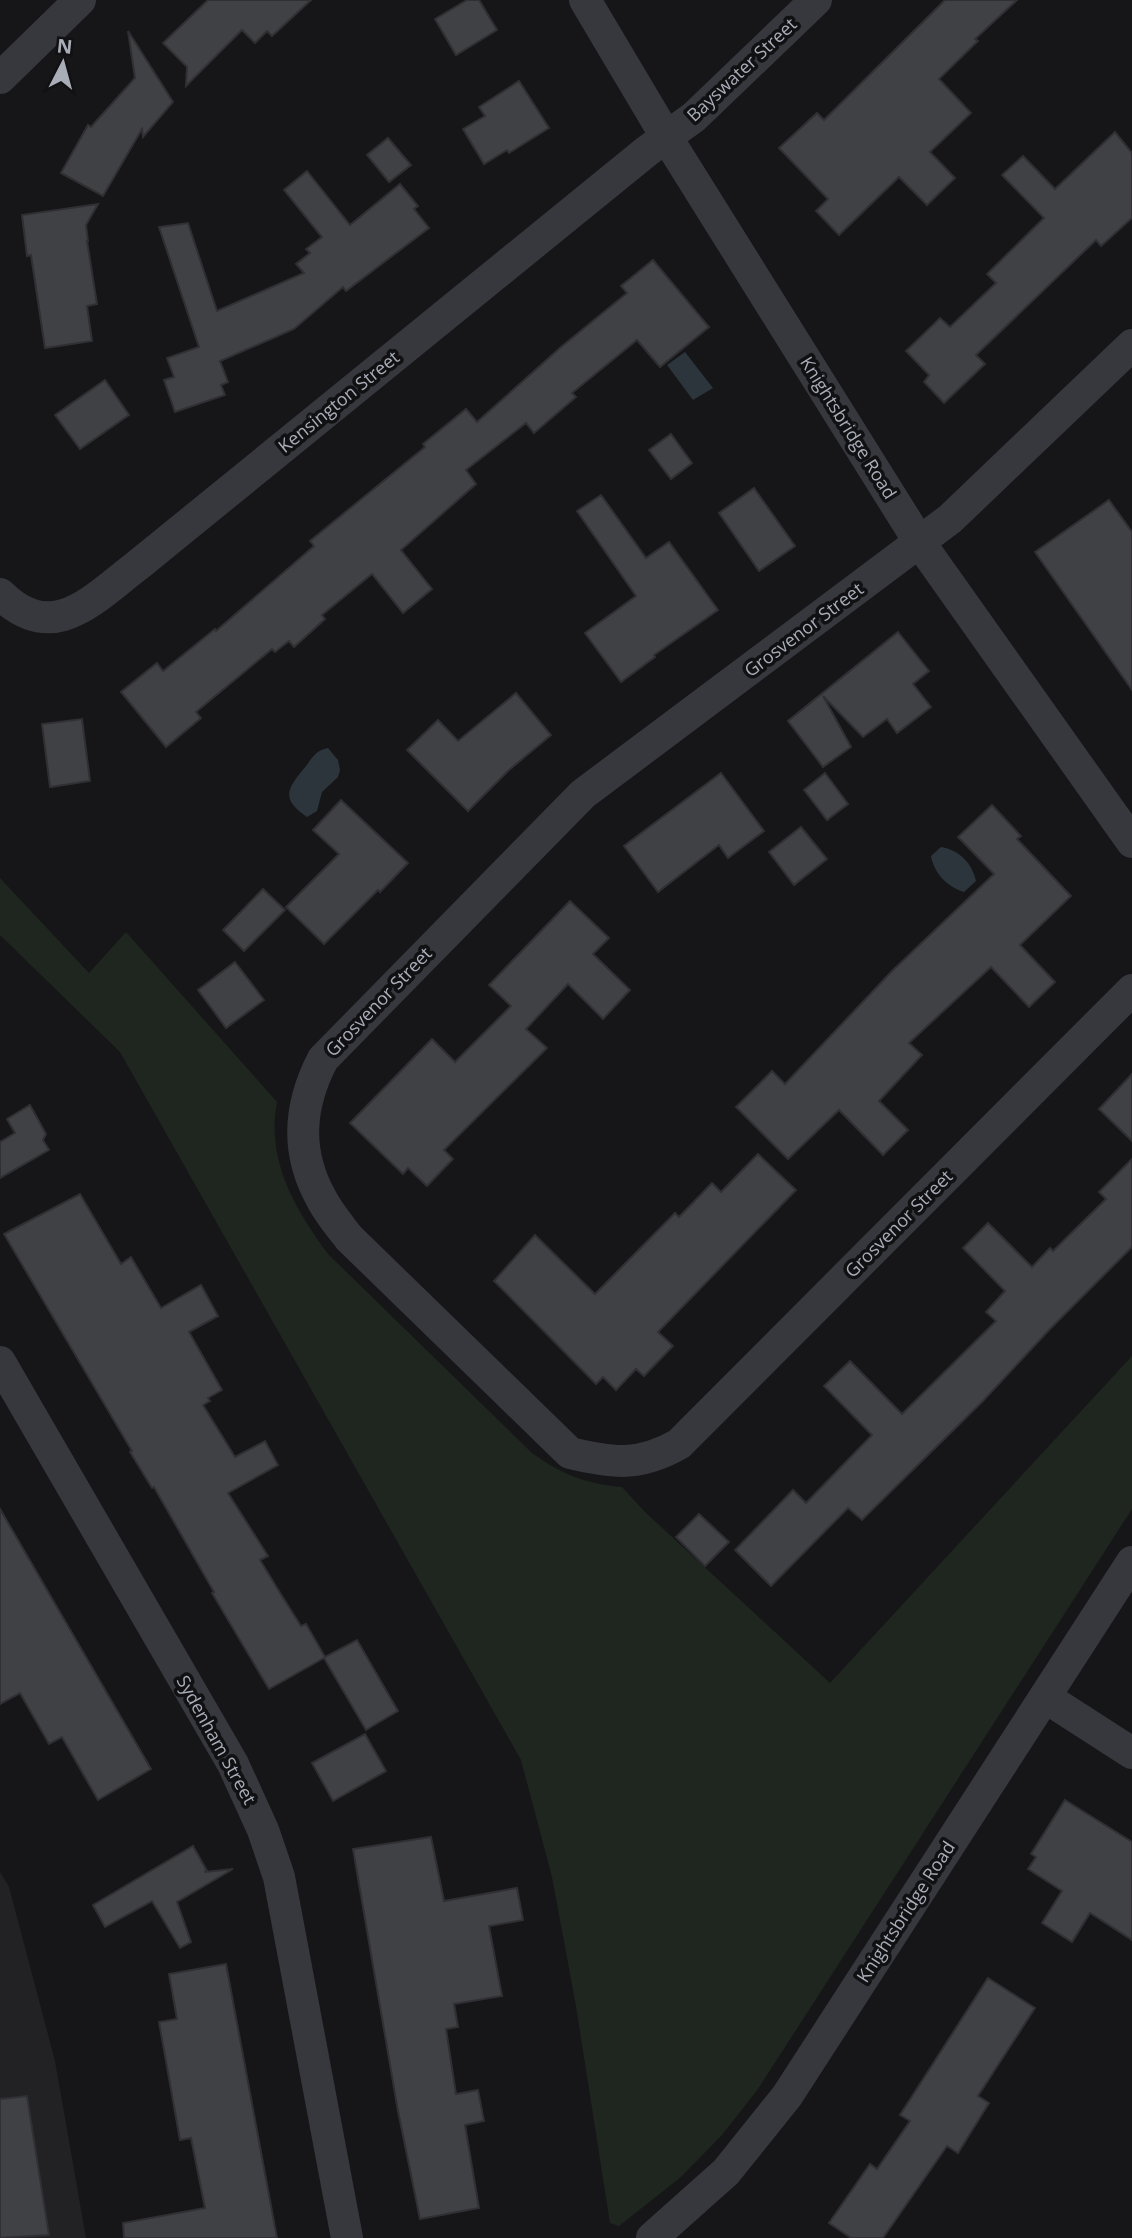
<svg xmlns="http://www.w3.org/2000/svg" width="1132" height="2238" font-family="'Open Sans',sans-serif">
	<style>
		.built { fill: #222225 }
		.green { fill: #1e261f }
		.water { fill: #2c353c }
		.building { fill: #404145; stroke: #303034; stroke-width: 2 }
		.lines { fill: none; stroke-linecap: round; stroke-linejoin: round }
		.minor { stroke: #37383d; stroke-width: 32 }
		.labels { text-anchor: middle; stroke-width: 7; stroke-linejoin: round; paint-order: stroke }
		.street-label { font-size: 18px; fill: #a8adb8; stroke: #111113 }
	</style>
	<rect width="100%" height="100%" fill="#161618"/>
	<path class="built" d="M 0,1872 L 9,1887 L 55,2061 L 86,2238 L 0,2238 Z"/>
	<path class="green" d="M 0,878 L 89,973 L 126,932 L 277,1102 C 266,1161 295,1209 328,1254 L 532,1453 C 561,1474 586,1484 622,1487 L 644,1511 L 830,1683 L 1132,1356 L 1132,1509 L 758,2089 L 722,2135 L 681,2177 L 619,2226 L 610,2223 L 576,2006 L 552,1877 L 521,1760 L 120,1052 L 0,935 Z"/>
	<g class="water">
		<path d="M 685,352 L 713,388 L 693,400 L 667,365 Z"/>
		<path d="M 328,748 L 338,760 L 340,770 L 338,777 L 322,792 L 317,811 L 307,817 C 279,798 288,788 306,766 C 313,757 316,750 328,748 Z"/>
		<path d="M 941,847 C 959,850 972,863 976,881 L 964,892 C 947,887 934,873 931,856 Z"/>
	</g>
	<g class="building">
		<path d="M 208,0 L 311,0 L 272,36 L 267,31 L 255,43 L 242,30 L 186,86 L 187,67 L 163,43 Z"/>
		<path d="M 467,0 L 479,0 L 497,30 L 456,55 L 435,19 Z"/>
		<path d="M 945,0 L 1017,0 L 975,39 L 978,41 L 939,79 L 971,113 L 930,152 L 955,178 L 927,205 L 899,177 L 839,235 L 816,211 L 828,199 L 779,148 L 817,113 L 824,120 Z"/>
		<path d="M 128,31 L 173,102 L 143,137 L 142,129 L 103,196 L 61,173 L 88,125 L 91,127 L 135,78 Z"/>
		<path d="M 519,81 L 549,128 L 509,153 L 507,150 L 484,164 L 463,129 L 485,116 L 479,107 Z"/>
		<path d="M 1115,132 L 1132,153 L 1132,218 L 1101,246 L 1096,240 L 976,355 L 985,364 L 944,403 L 924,382 L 929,375 L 906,351 L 940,318 L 950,327 L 996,283 L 987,274 L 1044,218 L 1002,175 L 1023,156 L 1055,189 Z"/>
		<path d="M 388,138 L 411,165 L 389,182 L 367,155 Z"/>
		<path d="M 307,171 L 350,225 L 400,184 L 418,206 L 414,209 L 429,228 L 346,291 L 343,287 L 294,329 L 220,361 L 228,382 L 221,385 L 225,395 L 175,412 L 164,380 L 174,377 L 167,358 L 199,347 L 159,227 L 188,223 L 217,311 L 304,273 L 296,264 L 310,253 L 306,249 L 322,237 L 284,190 Z"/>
		<path d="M 98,204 L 86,225 L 88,241 L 87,241 L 97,304 L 87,306 L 92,341 L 45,348 L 31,255 L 27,256 L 22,215 Z"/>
		<path d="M 653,260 L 709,327 L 660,367 L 637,340 L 572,393 L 576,397 L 534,433 L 526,423 L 466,470 L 476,484 L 401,550 L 432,589 L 403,613 L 372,574 L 322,615 L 325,619 L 294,647 L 289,641 L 275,652 L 272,649 L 196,712 L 201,718 L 166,747 L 121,692 L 157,663 L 163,671 L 215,629 L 216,631 L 314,546 L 310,541 L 425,447 L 423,444 L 466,409 L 477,422 L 561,347 L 627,293 L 621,286 Z"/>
		<path d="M 105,380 L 129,415 L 80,449 L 55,415 Z"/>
		<path d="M 671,434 L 692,463 L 671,479 L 649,450 Z"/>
		<path d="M 754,488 L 795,546 L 759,571 L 719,513 Z"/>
		<path d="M 601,495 L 646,558 L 669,542 L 718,610 L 654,655 L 655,657 L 621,682 L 585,633 L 636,596 L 577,511 Z"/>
		<path d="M 1109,500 L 1132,532 L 1132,690 L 1035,552 Z"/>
		<path d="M 898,632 L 929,671 L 913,684 L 931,707 L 897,733 L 887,719 L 863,737 L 823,696 L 851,747 L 823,767 L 788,721 Z"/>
		<path d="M 516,693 L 551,735 L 509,770 L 468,811 L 407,750 L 438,720 L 458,741 Z"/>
		<path d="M 82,719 L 90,781 L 50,787 L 42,724 Z"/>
		<path d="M 721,773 L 764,831 L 728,858 L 719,845 L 658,892 L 624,846 Z"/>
		<path d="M 825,773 L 848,804 L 827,820 L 804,790 Z"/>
		<path d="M 341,800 L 408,863 L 380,892 L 378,890 L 324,944 L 286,907 L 339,854 L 313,830 Z"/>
		<path d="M 992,805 L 1021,836 L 1017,839 L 1071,896 L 1020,945 L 1055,982 L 1029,1007 L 991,967 L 909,1043 L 922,1055 L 879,1101 L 908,1130 L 883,1155 L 839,1110 L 788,1159 L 736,1107 L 772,1071 L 785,1084 L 892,971 L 994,874 L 958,837 Z"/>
		<path d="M 801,827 L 827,859 L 794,885 L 769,852 Z"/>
		<path d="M 263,889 L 285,910 L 244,951 L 223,930 Z"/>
		<path d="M 570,901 L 609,938 L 593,954 L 630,990 L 603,1019 L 568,984 L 526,1029 L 547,1048 L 444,1150 L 453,1159 L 427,1186 L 408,1168 L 403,1174 L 350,1123 L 432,1039 L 455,1062 L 511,1006 L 489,985 Z"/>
		<path d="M 235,962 L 264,1000 L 226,1028 L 198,990 Z"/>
		<path d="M 1132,1074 L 1132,1141 L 1099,1109 Z"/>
		<path d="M 30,1105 L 46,1134 L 43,1140 L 49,1150 L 0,1178 L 0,1142 L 15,1133 L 7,1119 Z"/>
		<path d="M 758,1154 L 796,1190 L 658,1332 L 673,1346 L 644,1376 L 636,1369 L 616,1390 L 603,1377 L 596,1384 L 494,1281 L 535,1235 L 595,1294 L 675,1213 L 679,1217 L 712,1183 L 721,1192 Z"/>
		<path d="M 1132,1159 L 1132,1247 L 1050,1329 L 983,1401 L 862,1520 L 848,1508 L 771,1586 L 735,1550 L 793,1490 L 806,1503 L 872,1435 L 824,1386 L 850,1361 L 902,1414 L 996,1321 L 986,1312 L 1005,1291 L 963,1248 L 988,1223 L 1032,1267 L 1050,1248 L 1053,1251 L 1106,1199 L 1099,1192 Z"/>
		<path d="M 80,1194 L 121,1264 L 131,1257 L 161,1308 L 201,1285 L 218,1316 L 189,1332 L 222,1390 L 208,1398 L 210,1401 L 203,1405 L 235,1457 L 265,1441 L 278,1465 L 228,1493 L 268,1556 L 260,1560 L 282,1596 L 301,1626 L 306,1624 L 325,1657 L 357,1640 L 398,1711 L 366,1730 L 324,1658 L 269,1689 L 212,1593 L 214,1592 L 154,1487 L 152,1488 L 130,1452 L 132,1451 L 4,1234 Z"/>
		<path d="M 0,1509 L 151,1769 L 98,1800 L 62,1737 L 49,1744 L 20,1693 L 0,1704 Z"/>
		<path d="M 699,1514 L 729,1542 L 705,1566 L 676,1537 Z"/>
		<path d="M 365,1734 L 386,1771 L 333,1801 L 312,1763 Z"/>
		<path d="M 1065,1800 L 1132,1842 L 1132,1940 L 1090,1913 L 1072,1942 L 1042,1923 L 1062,1891 L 1028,1869 L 1036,1857 L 1031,1854 Z"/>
		<path d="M 431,1837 L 444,1901 L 517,1888 L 523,1920 L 489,1926 L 502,1996 L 454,2004 L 458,2027 L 446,2029 L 456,2094 L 478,2090 L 484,2121 L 465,2125 L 479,2208 L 420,2219 L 398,2111 L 353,1849 Z"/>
		<path d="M 193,1846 L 207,1871 L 204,1872 L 233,1869 L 177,1902 L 191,1942 L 180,1948 L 152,1901 L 105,1927 L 93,1905 Z"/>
		<path d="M 226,1964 L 277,2238 L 124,2238 L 123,2223 L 205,2208 L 191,2138 L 180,2140 L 159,2022 L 177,2019 L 169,1974 Z"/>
		<path d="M 988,1978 L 1035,2008 L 978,2096 L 989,2103 L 958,2153 L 947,2146 L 883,2238 L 851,2238 L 829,2223 L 870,2164 L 877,2169 L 910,2121 L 900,2115 Z"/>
		<path d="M 27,2096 L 49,2235 L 0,2238 L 0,2099 Z"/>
	</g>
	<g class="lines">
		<g class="minor">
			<path d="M 585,0 L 667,138 L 920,543 L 1132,842"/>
			<path d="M 0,78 L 80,0"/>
			<path d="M 1132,345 L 950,519 L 583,794 L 323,1059 C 299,1105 295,1151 321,1198 C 328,1212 339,1225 349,1238 L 570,1453 C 612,1463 639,1467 679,1444 L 1132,990"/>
			<path d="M 0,594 C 53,646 92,600 138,565 L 647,151 L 694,117 L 816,0"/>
			<path d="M 0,1362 L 233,1764 L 263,1830 L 279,1877 L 347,2238"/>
			<path d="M 1045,1697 L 1132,1753"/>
			<path d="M 652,2238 L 726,2172 L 787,2096 L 1132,1562"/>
		</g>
	</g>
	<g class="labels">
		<g class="street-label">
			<text transform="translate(742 70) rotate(-43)" y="6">Bayswater Street</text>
			<text transform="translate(339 402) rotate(-39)" y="6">Kensington Street</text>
			<text transform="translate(848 428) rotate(58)" y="6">Knightsbridge Road</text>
			<text transform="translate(804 630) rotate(-37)" y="6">Grosvenor Street</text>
			<text transform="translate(379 1002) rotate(-46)" y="6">Grosvenor Street</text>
			<text transform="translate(899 1224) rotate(-45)" y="6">Grosvenor Street</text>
			<text transform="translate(216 1740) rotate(61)" y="6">Sydenham Street</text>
			<text transform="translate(906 1912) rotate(-57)" y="6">Knightsbridge Road</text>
		</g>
	</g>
	<g transform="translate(63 63) rotate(6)" stroke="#111113" stroke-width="5" paint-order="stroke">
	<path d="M0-5L12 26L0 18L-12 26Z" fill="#a8adb8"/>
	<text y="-10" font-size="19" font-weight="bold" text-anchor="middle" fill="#a8adb8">N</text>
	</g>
</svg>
